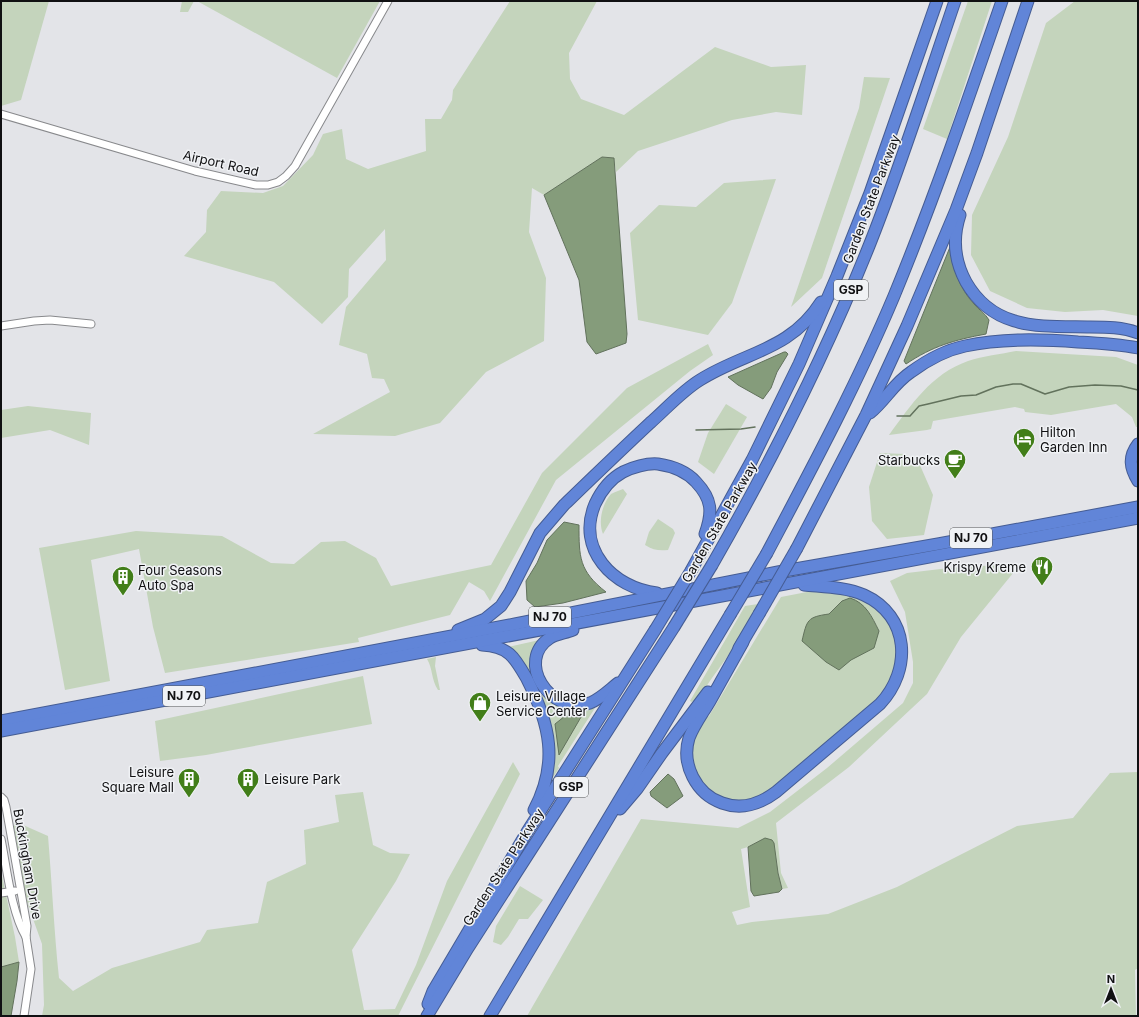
<svg xmlns="http://www.w3.org/2000/svg" width="1139" height="1017" font-family="Inter,sans-serif">
	<style>
		.green { fill: #c4d4bc }
		.water { fill: #859c7b; stroke: #62725c }
		.lines { fill: none; stroke-linecap: round; stroke-linejoin: round }
		.stream { stroke: #62725c; stroke-width: 1.5 }
		.minor-casing { stroke: #88898c; stroke-width: 9 }
		.highway-casing { stroke: #455c93; stroke-width: 13 }
		.minor { stroke: #fff; stroke-width: 7 }
		.highway { stroke: #6185d8; stroke-width: 11 }
		.highway-bridge-casing { stroke: #455c93; stroke-width: 13; stroke-linecap: butt }
		.highway-bridge { stroke: #6185d8; stroke-width: 11 }
		.labels { text-anchor: middle; stroke-width: 3; stroke-linejoin: round; paint-order: stroke }
		.shield { fill: #f0f2f5; stroke: #535456; stroke-width: 1 }
		.shield-label { font-size: 12px; font-weight: bold; fill: #101012 }
		.street-label { font-size: 13px; fill: #101012; stroke: #f0f2f5 }
		.poi-label { font-size: 13px; fill: #101012; stroke: #f0f2f5; text-anchor: start }
	</style>
	<rect width="100%" height="100%" fill="#e3e4e8"/>
	<g class="green">
		<path d="M 1,1 L 49,1 L 21,100 L 1,106 Z"/>
		<path d="M 182,1 L 194,1 L 188,12 L 180,12 Z"/>
		<path d="M 197,1 L 380,1 L 337,78 Z"/>
		<path d="M 510,1 L 597,1 L 569,53 L 570,79 L 581,99 L 624,115 L 715,47 L 771,67 L 806,65 L 802,115 L 776,112 L 732,120 L 638,151 L 616,172 L 614,158 L 602,157 L 544,195 L 532,188 L 529,232 L 546,278 L 544,341 L 486,372 L 440,423 L 395,436 L 313,434 L 390,392 L 384,379 L 372,378 L 367,354 L 339,345 L 346,307 L 386,260 L 385,229 L 349,269 L 348,297 L 322,324 L 274,282 L 184,256 L 206,232 L 207,210 L 221,191 L 263,193 L 283,186 L 313,155 L 323,134 L 342,129 L 346,159 L 368,169 L 426,151 L 425,119 L 441,119 L 452,100 L 453,90 Z"/>
		<path d="M 968,1 L 992,1 L 947,139 L 923,129 Z"/>
		<path d="M 1075,1 L 1138,1 L 1138,316 L 1103,310 L 1065,312 L 1027,308 L 990,291 L 971,255 L 972,215 L 1008,137 L 1046,23 Z"/>
		<path d="M 864,77 L 890,78 L 822,278 L 791,307 L 859,108 Z"/>
		<path d="M 776,179 L 732,303 L 708,335 L 638,320 L 630,233 L 659,205 L 696,207 L 724,183 Z"/>
		<path d="M 708,344 L 713,355 L 690,371 L 556,480 L 490,601 L 484,591 L 469,582 L 450,615 L 358,638 L 359,642 L 165,673 L 153,627 L 139,549 L 91,560 L 110,681 L 65,690 L 39,548 L 136,531 L 222,536 L 271,563 L 294,564 L 321,542 L 345,541 L 376,558 L 391,586 L 491,565 L 542,473 L 627,388 Z"/>
		<path d="M 1016,351 L 1116,357 L 1138,365 L 1138,427 L 1136,427 L 1132,417 L 1116,404 L 1051,415 L 1025,412 L 1024,409 L 1015,407 L 933,421 L 931,429 L 927,430 L 889,435 C 911,405 931,374 968,361 C 983,356 1001,354 1016,351 Z"/>
		<path d="M 726,404 L 747,417 L 714,474 L 698,462 L 708,433 Z"/>
		<path d="M 28,406 L 91,413 L 89,445 L 50,430 L 1,438 L 1,410 Z"/>
		<path d="M 880,453 L 905,454 L 919,463 L 933,495 L 924,535 L 887,539 L 872,521 L 869,487 Z"/>
		<path d="M 623,489 L 627,494 L 603,534 C 598,522 602,504 611,494 C 614,492 619,491 623,489 Z"/>
		<path d="M 658,519 L 673,529 L 675,533 L 668,550 C 659,551 653,550 645,545 L 649,532 Z"/>
		<path d="M 1014,564 L 1018,567 L 961,637 L 927,694 L 849,767 L 776,823 L 781,873 L 788,888 L 782,889 L 778,873 L 765,838 L 748,847 L 741,849 L 750,907 L 732,912 L 737,925 L 752,922 L 828,914 L 897,887 L 1017,826 L 1073,818 L 1110,773 L 1138,772 L 1138,968 L 1135,970 L 1136,1016 L 527,1016 L 641,819 L 738,828 L 770,812 L 827,768 L 903,703 L 913,683 L 913,662 L 905,612 L 890,581 L 907,573 L 949,568 Z"/>
		<path d="M 812,591 L 855,595 L 878,608 L 894,629 L 899,656 L 885,695 L 761,799 L 732,803 L 709,793 L 693,768 L 691,753 L 694,737 L 703,720 L 709,716 L 781,597 Z"/>
		<path d="M 758,604 C 746,630 729,655 712,678 C 706,687 700,696 692,702 L 690,701 L 745,606 Z"/>
		<path d="M 544,639 C 540,646 532,656 531,663 C 527,685 549,706 569,709 C 577,710 586,708 594,707 L 595,708 L 558,766 L 559,768 L 547,787 L 554,749 L 508,647 Z"/>
		<path d="M 436,657 L 435,666 L 440,690 L 438,690 C 431,679 433,669 427,659 Z"/>
		<path d="M 363,676 L 372,724 L 206,755 L 160,761 L 155,721 Z"/>
		<path d="M 513,762 L 520,774 L 398,1016 L 42,1016 L 44,1005 L 42,944 L 27,902 L 14,836 L 14,821 L 48,836 C 52,883 54,931 59,978 L 73,991 L 112,968 L 200,942 L 207,930 L 258,923 L 267,882 L 306,864 L 304,830 L 339,822 L 335,795 L 363,792 L 373,845 L 390,853 L 410,854 L 396,881 L 352,950 L 364,1010 L 395,1009 L 416,965 L 447,881 Z"/>
		<path d="M 1,871 L 15,937 L 19,962 L 1,967 Z"/>
		<path d="M 520,886 L 543,900 L 528,919 L 519,919 L 508,937 L 501,945 L 493,942 L 496,926 Z"/>
	</g>
	<g class="water">
		<path d="M 602,157 L 614,158 L 627,334 L 626,343 L 596,354 L 587,342 L 579,280 L 544,195 Z"/>
		<path d="M 950,247 C 953,268 959,288 974,304 C 979,310 985,313 989,320 L 986,334 C 954,340 933,346 906,364 L 904,361 Z"/>
		<path d="M 784,352 L 786,352 L 788,354 L 777,372 L 771,388 L 763,399 L 738,385 L 728,377 Z"/>
		<path d="M 564,522 L 579,525 C 579,557 579,571 606,592 L 563,603 L 535,607 L 527,600 L 526,581 L 537,563 L 547,540 Z"/>
		<path d="M 850,598 C 866,603 872,617 879,631 L 874,648 L 851,660 L 839,670 L 826,662 L 802,641 C 807,620 807,617 829,614 L 842,601 Z"/>
		<path d="M 565,716 L 581,717 L 559,755 L 555,724 Z"/>
		<path d="M 668,774 L 674,779 L 683,796 L 667,808 L 651,796 L 650,792 Z"/>
		<path d="M 765,838 L 772,840 L 774,843 L 778,873 L 782,889 L 779,892 L 754,896 L 751,891 L 748,847 Z"/>
		<path d="M 19,962 L 17,981 L 11,1016 L 1,1016 L 1,967 Z"/>
	</g>
	<g class="lines">
		<g class="stream">
			<path d="M 897,416 L 910,416 L 919,406 L 928,404 L 961,396 L 976,395 L 996,387 L 1013,384 L 1021,384 L 1045,394 L 1069,387 L 1095,385 L 1121,386 L 1138,390"/>
			<path d="M 696,430 L 741,429 L 755,427"/>
		</g>
		<g class="minor-casing">
			<g id="minor">
				<path d="M 1,114 L 195,171 L 256,185 L 268,185 L 278,182 L 286,176 L 295,166 L 388,1"/>
				<path d="M 1,326 L 34,321 L 50,320 L 91,324"/>
				<path d="M 1,797 L 4,800 L 6,807 L 27,926 L 26,937 L 31,969 L 24,1016"/>
				<path d="M 1,839 C 7,869 11,911 26,937"/>
				<path d="M 1,893 L 15,891"/>
			</g>
		</g>
		<g class="highway-casing">
			<g id="highway">
				<path d="M 960,215 C 952,239 954,260 966,282 C 994,331 1041,326 1090,327 C 1106,327 1123,327 1138,333"/>
				<path d="M 870,413 C 885,401 894,383 911,372 C 926,361 946,350 965,346 C 1002,338 1040,339 1078,342 C 1098,343 1118,344 1138,348"/>
				<path d="M 1138,444 C 1128,457 1130,468 1138,481"/>
				<path d="M 797,548 L 866,415 L 907,326 L 956,210 L 977,153 L 1028,1"/>
				<path d="M 767,553 C 812,468 857,384 894,296 C 934,199 968,100 1002,1"/>
				<path d="M 712,565 C 771,462 825,356 869,246 C 901,166 927,83 955,1"/>
				<path d="M 692,569 L 752,460 L 799,364 L 837,276 L 870,193 L 937,1"/>
				<path d="M 657,593 C 613,588 576,549 595,504 C 601,491 610,479 623,472 C 634,467 646,463 658,464 C 672,466 686,471 696,482 C 712,499 713,512 705,534"/>
				<path d="M 458,630 L 485,619 L 501,606 L 510,592 L 540,533 L 564,505 C 592,478 621,450 650,423 C 666,409 682,391 700,380 C 744,352 790,351 821,302"/>
				<path d="M 573,630 C 566,633 556,634 550,638 C 515,660 549,716 590,703 C 600,699 609,690 618,683"/>
				<path d="M 743,642 C 732,662 721,681 710,701 C 703,713 694,725 689,738 C 681,764 696,794 722,803 C 741,810 760,804 776,792 L 880,704 C 912,670 910,616 864,595 C 846,587 824,587 804,585"/>
				<path d="M 482,645 C 509,646 515,658 527,679 C 550,724 559,763 534,810"/>
				<path d="M 739,648 L 759,614"/>
				<path d="M 1,721 L 515,624 L 778,572 L 938,544 L 1138,507"/>
				<path d="M 1,731 L 1138,518"/>
				<path d="M 620,809 L 637,789 L 662,753 L 708,692"/>
				<path d="M 428,1004 L 433,991 L 527,832 L 655,630"/>
				<path d="M 427,1016 L 468,948 L 674,627"/>
				<path d="M 490,1016 L 730,615"/>
			</g>
		</g>
		<use href="#minor" class="minor"/>
		<use href="#highway" class="highway"/>
		<g class="highway-bridge-casing">
			<g id="highway-bridge">
				<path d="M 759,614 L 797,548"/>
				<path d="M 730,615 L 767,553"/>
				<path d="M 674,627 L 712,565"/>
				<path d="M 655,630 L 692,569"/>
			</g>
		</g>
		<use href="#highway-bridge" class="highway-bridge"/>
	</g>
	<defs>
		<g id="hotel-pin" transform="scale(1.15)"><path d="M0 17L-7.5 6A9.5 9.5 0 1 1 7.5 6Z" fill="#427e19" stroke="#f0f2f5"/><path d="M-6-4.5h1.5V1H6V5H4.5V3h-9V5H-6ZM-4 0a1.8 1.8 0 1 1 3.6 0ZM.5 0V-2.5h3Q6-2.5 6 0Z" fill="#fff"/></g>
		<g id="cafe-pin" transform="scale(1.15)"><path d="M0 17L-7.5 6A9.5 9.5 0 1 1 7.5 6Z" fill="#427e19" stroke="#f0f2f5"/><path d="M-5.5-4.5H6V0H3Q3 3.5 0 3.5H-2.5Q-5.5 3.5-5.5 0ZM3-3.2v2h1.7v-2ZM-6 4.5H4V6H-6Z" fill="#fff"/></g>
		<g id="restaurant-pin" transform="scale(1.15)"><path d="M0 17L-7.5 6A9.5 9.5 0 1 1 7.5 6Z" fill="#427e19" stroke="#f0f2f5"/><path d="M-5-6h1v4h1v-4h1v4h1v-4h1v5L-1.5 .5V6h-2V.5L-5-1ZM5-6V6H3V1.5H1.5Q1.5-4 5-6Z" fill="#fff"/></g>
		<g id="building-pin" transform="scale(1.15)"><path d="M0 17L-7.5 6A9.5 9.5 0 1 1 7.5 6Z" fill="#427e19" stroke="#f0f2f5"/><path d="M-4-6H4V6H1V3H-1V6H-4ZM-2.5-4.3h1.7v1.8h-1.7ZM.8-4.3h1.7v1.8H.8ZM-2.5-1h1.7V.8h-1.7ZM.8-1h1.7V.8H.8Z" fill="#fff"/></g>
		<g id="shop-pin" transform="scale(1.15)"><path d="M0 17L-7.5 6A9.5 9.5 0 1 1 7.5 6Z" fill="#427e19" stroke="#f0f2f5"/><path d="M-5-2.5h2.3a2.7 3.5 0 0 1 5.4 0H5L5.5 6h-11ZM-1.5-2.5h3a1.5 2.3 0 0 0-3 0Z" fill="#fff"/></g>
	</defs>
	<g fill-rule="evenodd">
		<use href="#hotel-pin" x="1024" y="439"/>
		<use href="#cafe-pin" x="955" y="460"/>
		<use href="#restaurant-pin" x="1042" y="567"/>
		<use href="#building-pin" x="123" y="577"/>
		<use href="#shop-pin" x="480" y="703"/>
		<use href="#building-pin" x="189" y="779"/>
		<use href="#building-pin" x="248" y="779"/>
	</g>
	<g class="labels">
		<g class="shield">
			<rect x="834" y="280" width="34" height="20" rx="3"/>
			<rect x="950" y="528" width="42" height="20" rx="3"/>
			<rect x="529" y="607" width="42" height="20" rx="3"/>
			<rect x="163" y="686" width="42" height="20" rx="3"/>
			<rect x="554" y="777" width="34" height="20" rx="3"/>
		</g>
		<g class="shield-label">
			<text x="851" y="294">GSP</text>
			<text x="971" y="542">NJ 70</text>
			<text x="550" y="621">NJ 70</text>
			<text x="184" y="700">NJ 70</text>
			<text x="571" y="791">GSP</text>
		</g>
		<g class="street-label">
			<text transform="translate(221 163) rotate(13)" y="5">Airport Road</text>
			<text transform="translate(871 199) rotate(-69)" y="5">Garden State Parkway</text>
			<text transform="translate(719 522) rotate(-60)" y="5">Garden State Parkway</text>
			<text transform="translate(28 864) rotate(80)" y="5">Buckingham Drive</text>
			<text transform="translate(503 867) rotate(-57)" y="5">Garden State Parkway</text>
		</g>
		<g class="poi-label">
			<text x="1040" y="437">Hilton<tspan x="1040" dy="15">Garden Inn</tspan></text>
			<text x="940" y="465" text-anchor="end">Starbucks</text>
			<text x="1026" y="572" text-anchor="end">Krispy Kreme</text>
			<text x="138" y="575">Four Seasons<tspan x="138" dy="15">Auto Spa</tspan></text>
			<text x="496" y="701">Leisure Village<tspan x="496" dy="15">Service Center</tspan></text>
			<text x="174" y="777" text-anchor="end">Leisure<tspan x="174" dy="15">Square Mall</tspan></text>
			<text x="264" y="784">Leisure Park</text>
		</g>
	</g>
	<rect width="1139" height="1017" fill="none" stroke="#101012" stroke-width="4"/>
	<g transform="translate(1111 989)" stroke="#f0f2f5" stroke-width="3" paint-order="stroke">
	<path d="M0-3L7 15L0 10L-7 15Z" fill="#101012"/>
	<text y="-6" font-size="11" font-weight="bold" text-anchor="middle" fill="#101012">N</text>
	</g>
</svg>
